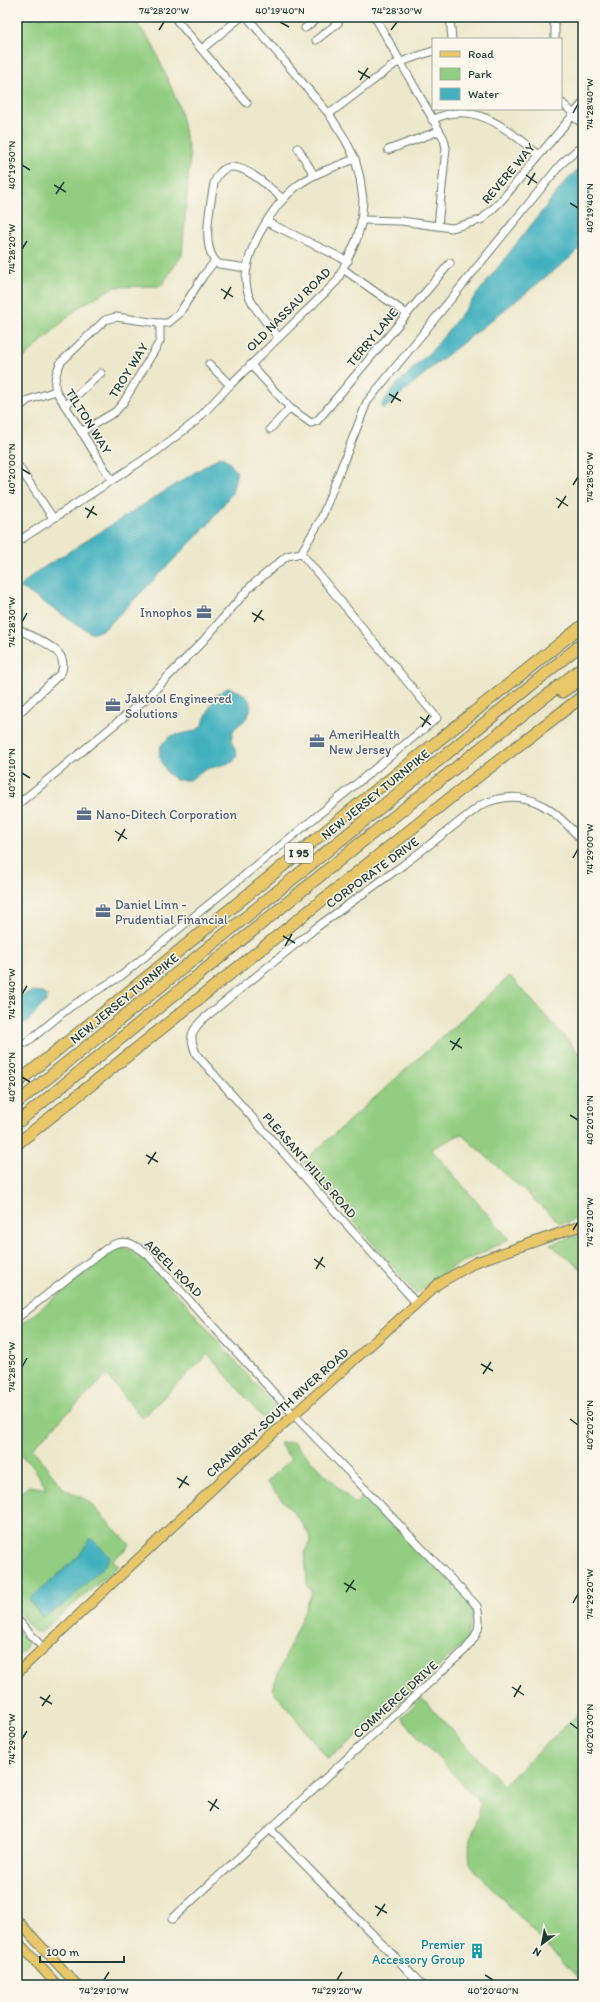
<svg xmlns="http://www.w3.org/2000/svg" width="600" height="2002" font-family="Itim,sans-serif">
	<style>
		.green { fill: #92cd81; stroke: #58855a; fill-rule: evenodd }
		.water { fill: #43b1bf; stroke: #31777a }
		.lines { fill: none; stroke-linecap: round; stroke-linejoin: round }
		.minor-casing { stroke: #677869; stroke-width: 9 }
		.major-casing { stroke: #677869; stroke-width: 11 }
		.highway-casing { stroke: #677869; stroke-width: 13 }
		.minor { stroke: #fff; stroke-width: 7 }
		.major { stroke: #e9c769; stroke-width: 9 }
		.highway { stroke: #e9c769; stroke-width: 11 }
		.ticks { fill: none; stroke: #1f3d34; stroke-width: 1.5 }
		.labels { text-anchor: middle; stroke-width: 3; stroke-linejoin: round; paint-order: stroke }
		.shield { fill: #fbf7ec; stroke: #61756b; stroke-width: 1 }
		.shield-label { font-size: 12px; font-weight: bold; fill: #1f3d34 }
		.street-label { font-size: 13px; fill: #1f3d34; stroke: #fbf7ec }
		.service-label { font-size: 13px; fill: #4e5e75; stroke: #fbf7ec; text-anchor: start }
		.culture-label { font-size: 13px; fill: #0d838f; stroke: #fbf7ec; text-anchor: end }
		.neatline { fill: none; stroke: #1f3d34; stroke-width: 1.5 }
		.ticks-label { font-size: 10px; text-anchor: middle; fill: #1f3d34 }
	</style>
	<rect width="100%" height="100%" fill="#fbf7ec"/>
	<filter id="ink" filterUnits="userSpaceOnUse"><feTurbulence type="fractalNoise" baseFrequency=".025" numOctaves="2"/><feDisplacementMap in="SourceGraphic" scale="8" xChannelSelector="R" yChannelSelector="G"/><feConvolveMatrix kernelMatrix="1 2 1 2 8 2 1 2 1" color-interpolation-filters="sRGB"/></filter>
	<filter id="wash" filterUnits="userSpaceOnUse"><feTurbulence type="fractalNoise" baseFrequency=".012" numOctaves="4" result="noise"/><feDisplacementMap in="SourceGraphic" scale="16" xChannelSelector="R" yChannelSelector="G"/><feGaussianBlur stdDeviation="0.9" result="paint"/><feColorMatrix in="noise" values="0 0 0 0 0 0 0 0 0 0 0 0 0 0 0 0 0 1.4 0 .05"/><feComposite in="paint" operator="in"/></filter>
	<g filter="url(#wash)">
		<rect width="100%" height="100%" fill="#ede7cb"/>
		<g class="green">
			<path d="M 17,17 L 132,17 L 152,43 L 179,106 L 190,157 L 182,255 L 161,286 L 114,287 L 80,306 L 17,364 Z"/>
			<path d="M 510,976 L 583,1058 L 583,1217 L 561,1224 L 461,1134 L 431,1149 L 509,1239 L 453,1267 L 416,1294 L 303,1162 Z"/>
			<path d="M 583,1234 L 583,1270 L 550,1244 Z"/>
			<path d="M 119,1246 L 143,1255 L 278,1410 L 263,1418 L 208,1354 L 142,1418 L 107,1375 L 32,1448 L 63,1488 L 88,1501 L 130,1545 L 113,1560 L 119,1566 L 41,1632 L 35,1632 L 17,1610 L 17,1495 L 29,1486 L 46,1489 C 40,1477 31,1459 17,1455 L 17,1328 ZM 91,1539 L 110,1557 L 64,1605 L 41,1617 L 29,1600 L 78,1557 Z"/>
			<path d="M 293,1442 L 355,1504 L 367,1492 L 474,1607 L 466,1641 L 407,1697 L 328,1759 L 272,1689 L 312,1592 L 307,1584 L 305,1551 C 307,1547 310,1544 310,1540 C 311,1528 275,1493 266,1482 L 291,1459 L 279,1443 Z"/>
			<path d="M 17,1629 L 28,1643 L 24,1651 L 17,1656 Z"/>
			<path d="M 422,1698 L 503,1785 L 579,1713 L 583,1717 L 583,1983 L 470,1865 L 469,1846 L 481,1804 L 401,1718 Z"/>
		</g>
		<g class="water">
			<path d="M 583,165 L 583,245 L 570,258 L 436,364 L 384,409 L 381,406 L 391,390 L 436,346 L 565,182 Z"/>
			<path d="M 221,456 L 228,461 L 237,472 L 232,493 L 207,526 L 106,628 L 92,634 L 20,587 L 35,573 Z"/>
			<path d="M 227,688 C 241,689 258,701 247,717 C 243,724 233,726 232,735 C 230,742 236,749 237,756 L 233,762 L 203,770 L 190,780 L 176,780 L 167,773 L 159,756 L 161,745 L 171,736 L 195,731 L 201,727 L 215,696 Z"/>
			<path d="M 32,991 L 41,992 L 47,996 L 46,1001 L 27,1022 L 18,1025 L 17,1025 L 17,997 Z"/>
			<path d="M 91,1538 L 110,1557 L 105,1565 L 64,1605 L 42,1617 L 29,1600 L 78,1557 Z"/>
		</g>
	</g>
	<g filter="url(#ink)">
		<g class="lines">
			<g class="minor-casing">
				<g id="minor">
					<path d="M 174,17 L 247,103"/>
					<path d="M 375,17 L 444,139 L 446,148 L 438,226"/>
					<path d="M 450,17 L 452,39"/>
					<path d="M 551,17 L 555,26 L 555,39"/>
					<path d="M 305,28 L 319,17"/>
					<path d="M 316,40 L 338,23 L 341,17"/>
					<path d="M 202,49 L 241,17"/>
					<path d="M 561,102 L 574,114"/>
					<path d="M 329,114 L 395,64 L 433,51"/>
					<path d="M 583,118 L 574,114 L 576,119 L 583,124"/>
					<path d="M 432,120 C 474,98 508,130 539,155"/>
					<path d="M 298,148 L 314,175"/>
					<path d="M 388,150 L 439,131"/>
					<path d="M 361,220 L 401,221 L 452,228 L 481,220 L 500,202 L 583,103"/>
					<path d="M 267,222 L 348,261"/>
					<path d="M 247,268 L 219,264 C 199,251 211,203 214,183 C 228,145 266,185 283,199"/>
					<path d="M 343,269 L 407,314"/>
					<path d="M 278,337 C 268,323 250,306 247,289 C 240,256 272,206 297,186 C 314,173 335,167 355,159"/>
					<path d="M 209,364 L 230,385"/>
					<path d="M 251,365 L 290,408 L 311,423 L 317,421 L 450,263"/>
					<path d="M 65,406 L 101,373"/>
					<path d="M 17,409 L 28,400 L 56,391"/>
					<path d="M 270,429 L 290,408"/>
					<path d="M 81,432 L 115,412 L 123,403 L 160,341 L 160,323"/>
					<path d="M 17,464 L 53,518"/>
					<path d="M 111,479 L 56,391 C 53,382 57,370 61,362 L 105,320 L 116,317 L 158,323 L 168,323 L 179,314 L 203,276 L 215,261"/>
					<path d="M 17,542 L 157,451 L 196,421 L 230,385 L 337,281 L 356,241 L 361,224 L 363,200 L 360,178 L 355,159 L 345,139 L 329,114 L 247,17"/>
					<path d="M 17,628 C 33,639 72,648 61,673 L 17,715"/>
					<path d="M 17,805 L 148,697 L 203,641 L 251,586 L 287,556 L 301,553"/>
					<path d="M 26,1043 L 70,1007 L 121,976 L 437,718 L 301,553 L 321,519 L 367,402 L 561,164 L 583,145"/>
					<path d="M 416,1303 L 196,1054 C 190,1037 189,1034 202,1020 L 317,927 L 403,865 L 481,805 C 526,784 554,808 583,842"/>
					<path d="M 17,1318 L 107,1248 C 124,1237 132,1243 147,1254 L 294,1415 L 477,1606 C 482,1626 478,1635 465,1650 L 172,1919"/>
					<path d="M 17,1619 L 43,1648"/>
					<path d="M 270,1829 L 422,1985"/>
				</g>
			</g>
			<g class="major-casing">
				<g id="major">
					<path d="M 17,1673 L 224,1478 L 438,1284 L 476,1262 L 583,1225"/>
					<path d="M 17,1920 L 77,1985"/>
					<path d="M 17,1941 L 57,1985"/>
				</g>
			</g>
			<g class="highway-casing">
				<g id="highway">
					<path d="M 562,692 L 583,678"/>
					<path d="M 17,1083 L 365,799 L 583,625"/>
					<path d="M 17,1103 L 583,643"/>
					<path d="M 17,1123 L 353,849 L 583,667"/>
					<path d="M 17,1144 L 459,791 L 583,696"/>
				</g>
			</g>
			<use href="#minor" class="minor"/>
			<use href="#major" class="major"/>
			<use href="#highway" class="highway"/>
		</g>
	</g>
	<path class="ticks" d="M 280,22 L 289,27M 159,30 L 164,22M 391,30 L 397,22M 358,71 L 370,78M 360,80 L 368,68M 573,113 L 578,104M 22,165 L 30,170M 526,175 L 537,183M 54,185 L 66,192M 528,185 L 535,173M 56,194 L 64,182M 570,203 L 578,208M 22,249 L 27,241M 221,289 L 233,297M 224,299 L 231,287M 389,394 L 401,401M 391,403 L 398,392M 22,469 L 30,474M 573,485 L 578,477M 556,498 L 568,506M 85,508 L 97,515M 558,508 L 566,496M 87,518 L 94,506M 252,613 L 264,620M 22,622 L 27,613M 254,622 L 262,610M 420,717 L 431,725M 422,727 L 429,715M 22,773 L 30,778M 115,831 L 127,839M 118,841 L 125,829M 573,858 L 578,849M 283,936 L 295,943M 285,946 L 292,934M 22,994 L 27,986M 450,1041 L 462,1048M 452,1050 L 460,1038M 22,1077 L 30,1082M 570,1115 L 578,1120M 146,1155 L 158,1162M 148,1164 L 156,1152M 573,1230 L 578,1222M 314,1259 L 325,1267M 316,1269 L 323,1257M 481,1364 L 493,1371M 22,1367 L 27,1358M 483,1374 L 491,1362M 570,1419 L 578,1425M 177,1478 L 189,1485M 179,1488 L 187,1476M 344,1583 L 356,1590M 346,1592 L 354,1580M 573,1603 L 578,1594M 512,1687 L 524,1695M 40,1697 L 52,1704M 514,1697 L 521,1685M 42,1706 L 50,1695M 570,1723 L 578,1729M 22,1739 L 27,1731M 208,1801 L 219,1809M 210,1811 L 217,1799M 375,1906 L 387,1913M 377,1916 L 385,1904M 485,1975 L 493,1980M 104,1980 L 109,1972M 337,1980 L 342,1972"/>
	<defs>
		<g id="office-bare" transform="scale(1.2)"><path d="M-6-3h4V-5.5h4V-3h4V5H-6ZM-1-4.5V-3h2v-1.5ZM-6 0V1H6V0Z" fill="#5c6f8a" stroke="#fbf7ec" stroke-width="2.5" paint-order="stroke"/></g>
		<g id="building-bare" transform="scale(1.2)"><path d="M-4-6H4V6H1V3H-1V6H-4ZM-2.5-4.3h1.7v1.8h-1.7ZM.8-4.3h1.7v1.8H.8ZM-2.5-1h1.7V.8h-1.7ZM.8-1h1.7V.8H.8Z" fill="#0f9aa8" stroke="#fbf7ec" stroke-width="2.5" paint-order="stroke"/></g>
	</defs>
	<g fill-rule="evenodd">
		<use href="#office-bare" x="204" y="612"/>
		<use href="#office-bare" x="113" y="705"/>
		<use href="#office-bare" x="317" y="741"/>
		<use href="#office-bare" x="84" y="814"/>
		<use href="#office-bare" x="103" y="911"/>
		<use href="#building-bare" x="477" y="1951"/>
	</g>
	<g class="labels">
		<rect class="shield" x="285" y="843" width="28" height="20" rx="3"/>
		<g class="shield-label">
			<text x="299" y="857">I 95</text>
		</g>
		<g class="street-label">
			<text transform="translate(508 173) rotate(-50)" y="5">REVERE WAY</text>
			<text transform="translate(288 309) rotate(-45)" y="5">OLD NASSAU ROAD</text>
			<text transform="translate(372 337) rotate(-50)" y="5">TERRY LANE</text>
			<text transform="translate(128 370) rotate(-58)" y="5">TROY WAY</text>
			<text transform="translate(89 421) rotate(58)" y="5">TILTON WAY</text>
			<text transform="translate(375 794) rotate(-39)" y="5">NEW JERSEY TURNPIKE</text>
			<text transform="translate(372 872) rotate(-36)" y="5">CORPORATE DRIVE</text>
			<text transform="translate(124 998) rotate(-39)" y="5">NEW JERSEY TURNPIKE</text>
			<text transform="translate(310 1165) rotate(49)" y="5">PLEASANT HILLS ROAD</text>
			<text transform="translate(174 1268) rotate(45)" y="5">ABEEL ROAD</text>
			<text transform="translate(277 1412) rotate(-42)" y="5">CRANBURY-SOUTH RIVER ROAD</text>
			<text transform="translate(395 1699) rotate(-42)" y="5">COMMERCE DRIVE</text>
		</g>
		<g class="service-label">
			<text x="192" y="617" text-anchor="end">Innophos</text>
			<text x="125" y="703">Jaktool Engineered<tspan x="125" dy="15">Solutions</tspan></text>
			<text x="329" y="739">AmeriHealth<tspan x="329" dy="15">New Jersey</tspan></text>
			<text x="96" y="819">Nano-Ditech Corporation</text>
			<text x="115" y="909">Daniel Linn -<tspan x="115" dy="15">Prudential Financial</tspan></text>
		</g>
		<g class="culture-label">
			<text x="465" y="1949">Premier<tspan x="465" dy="15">Accessory Group</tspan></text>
		</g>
	</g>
	<rect width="600" height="2002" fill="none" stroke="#fbf7ec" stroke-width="44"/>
	<rect x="432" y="38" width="130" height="72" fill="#fbf7ec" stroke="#a3ada2"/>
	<rect x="440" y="51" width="20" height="6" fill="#e9c769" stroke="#a3ada2"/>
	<text x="468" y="58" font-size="12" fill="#1f3d34">Road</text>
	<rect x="440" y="68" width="20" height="12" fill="#92cd81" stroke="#a3ada2"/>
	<text x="468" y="78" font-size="12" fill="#1f3d34">Park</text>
	<rect x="440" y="88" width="20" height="12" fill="#43b1bf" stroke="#a3ada2"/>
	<text x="468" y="98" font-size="12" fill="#1f3d34">Water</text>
	<g transform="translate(542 1944) rotate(212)" stroke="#fbf7ec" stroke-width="3" paint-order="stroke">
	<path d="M0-3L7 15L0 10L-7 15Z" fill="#1f3d34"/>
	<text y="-6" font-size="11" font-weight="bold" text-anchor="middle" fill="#1f3d34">N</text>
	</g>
	<path d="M40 1956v6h84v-6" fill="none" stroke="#1f3d34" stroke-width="2"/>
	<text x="46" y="1956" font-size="12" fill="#1f3d34" stroke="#fbf7ec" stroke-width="3" paint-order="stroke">100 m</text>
	<rect x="22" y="22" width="556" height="1958" class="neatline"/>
	<g class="ticks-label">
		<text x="164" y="14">74°28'20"W</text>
		<text x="280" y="14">40°19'40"N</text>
		<text x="397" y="14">74°28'30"W</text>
		<text transform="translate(589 104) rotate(-90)" y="4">74°28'40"W</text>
		<text transform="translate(11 165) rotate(-90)" y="4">40°19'50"N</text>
		<text transform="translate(589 208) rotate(-90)" y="4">40°19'40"N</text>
		<text transform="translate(11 249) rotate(-90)" y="4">74°28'20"W</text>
		<text transform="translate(11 469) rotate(-90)" y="4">40°20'00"N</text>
		<text transform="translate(589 477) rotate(-90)" y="4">74°28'50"W</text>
		<text transform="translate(11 622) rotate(-90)" y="4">74°28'30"W</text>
		<text transform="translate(11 773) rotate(-90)" y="4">40°20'10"N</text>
		<text transform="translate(589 849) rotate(-90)" y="4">74°29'00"W</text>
		<text transform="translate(11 994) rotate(-90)" y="4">74°28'40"W</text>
		<text transform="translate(11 1077) rotate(-90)" y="4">40°20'20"N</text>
		<text transform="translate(589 1120) rotate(-90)" y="4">40°20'10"N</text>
		<text transform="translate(589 1222) rotate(-90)" y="4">74°29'10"W</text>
		<text transform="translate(11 1367) rotate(-90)" y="4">74°28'50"W</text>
		<text transform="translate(589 1425) rotate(-90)" y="4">40°20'20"N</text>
		<text transform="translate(589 1594) rotate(-90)" y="4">74°29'20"W</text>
		<text transform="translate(589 1729) rotate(-90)" y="4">40°20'30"N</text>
		<text transform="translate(11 1739) rotate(-90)" y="4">74°29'00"W</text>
		<text x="104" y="1994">74°29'10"W</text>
		<text x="337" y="1994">74°29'20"W</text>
		<text x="493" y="1994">40°20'40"N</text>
	</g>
</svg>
